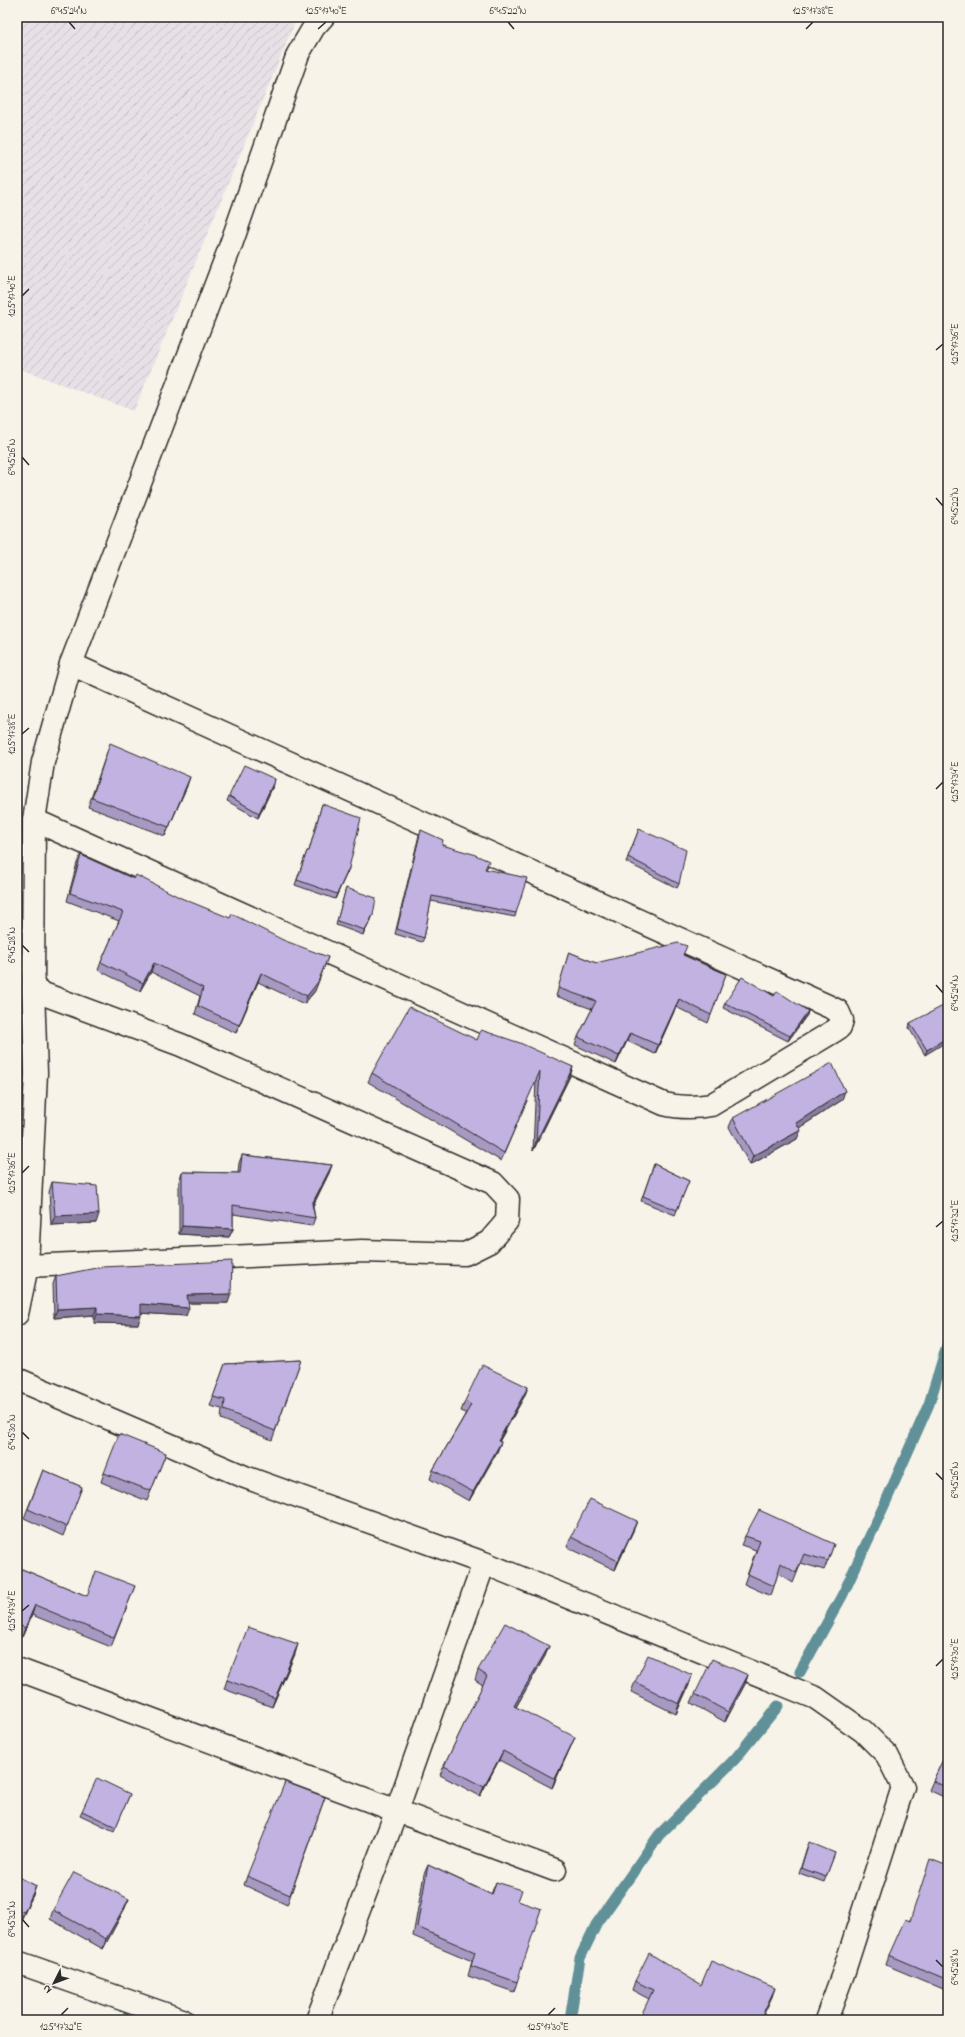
<svg xmlns="http://www.w3.org/2000/svg" width="965" height="2037" font-family="'Indie Flower',sans-serif">
	<style>
		.industrial { fill: url(#industrial-furrows) }
		.lines { fill: none; stroke-linecap: round; stroke-linejoin: round }
		.stream { stroke: #619098; stroke-width: 11 }
		.minor-casing { stroke: #2b2b2b; stroke-width: 25 }
		.minor { stroke: #f7f3e8; stroke-width: 22 }
		.wall { fill: #a799c2; stroke: #2b2b2b }
		.shaded-wall { fill: #887d9e; stroke: #2b2b2b }
		.building { fill: #c2b2e2; stroke: #2b2b2b }
		.ticks { fill: none; stroke: #2b2b2b; stroke-width: 1.5 }
		.neatline { fill: none; stroke: #2b2b2b; stroke-width: 1.5 }
		.ticks-label { font-size: 10px; text-anchor: middle; fill: #2b2b2b }
	</style>
	<defs>
		<pattern id="industrial-furrows" width="10" height="10" patternUnits="userSpaceOnUse"><rect width="10" height="10" fill="#e7e0e6"/><path d="M-1 1l2-2M0 10L10 0M9 11l2-2" fill="none" stroke="#c6c0c5"/></pattern>
	</defs>
	<rect width="100%" height="100%" fill="#f7f3e8"/>
	<filter id="ink" filterUnits="userSpaceOnUse"><feTurbulence type="fractalNoise" baseFrequency=".025" numOctaves="2"/><feDisplacementMap in="SourceGraphic" scale="8" xChannelSelector="R" yChannelSelector="G"/><feConvolveMatrix kernelMatrix="1 2 1 2 8 2 1 2 1" color-interpolation-filters="sRGB"/></filter>
	<g filter="url(#ink)">
		<path class="industrial" d="M 17,17 L 297,17 L 134,411 L 17,368 Z"/>
		<g class="lines">
			<g class="stream">
				<path d="M 800,1672 L 843,1594 L 887,1499 L 929,1404 L 948,1342"/>
				<path d="M 570,2020 L 580,1958 L 596,1925 L 659,1835 L 735,1759 L 778,1706"/>
			</g>
			<g class="minor-casing">
				<g id="minor">
					<path d="M 34,820 L 664,1104 C 680,1108 694,1108 711,1105 L 834,1031 L 840,1027 L 842,1020 L 838,1011 L 830,1007 L 71,664"/>
					<path d="M 27,1266 L 362,1251 L 465,1254 L 489,1242 L 507,1221 L 508,1199 L 493,1183 L 181,1045 L 33,990"/>
					<path d="M 17,1314 L 27,1266 L 36,1073 L 33,990 L 34,820 L 43,762 L 71,664 L 229,250 L 298,54 L 314,27 L 323,17"/>
					<path d="M 17,1379 L 245,1477 L 484,1563 L 816,1698 L 863,1731 L 887,1755 L 903,1787 L 843,1974 L 826,2020"/>
					<path d="M 17,1669 L 555,1870"/>
					<path d="M 17,1962 L 182,2020"/>
					<path d="M 317,2020 L 397,1810 L 484,1563"/>
				</g>
			</g>
			<use href="#minor" class="minor"/>
		</g>
		<g class="wall">
			<path d="M 107,752 L 187,786 L 165,836 L 88,807 Z"/>
			<path d="M 274,784 L 258,818 L 227,801 L 229,796 Z"/>
			<path d="M 322,804 L 349,868 L 335,899 L 295,885 L 307,851 L 309,851 Z"/>
			<path d="M 639,829 L 679,884 L 677,888 L 626,862 Z"/>
			<path d="M 421,830 L 442,845 L 488,866 L 486,869 L 516,913 L 515,917 L 431,901 L 424,938 L 422,942 L 395,934 L 419,835 Z"/>
			<path d="M 81,855 L 315,991 L 304,1004 L 258,982 L 236,1033 L 195,1014 L 200,996 L 151,972 L 140,991 L 98,970 L 101,962 L 119,921 L 67,901 L 77,863 Z"/>
			<path d="M 346,888 L 371,920 L 363,935 L 336,925 Z"/>
			<path d="M 569,952 L 596,963 L 684,955 L 726,974 L 708,1023 L 676,1007 L 655,1054 L 627,1041 L 616,1064 L 575,1045 L 578,1037 L 592,1009 L 556,996 Z"/>
			<path d="M 774,996 L 808,1011 L 807,1015 L 788,1041 L 723,1008 L 725,1003 Z"/>
			<path d="M 948,1011 L 925,1055 L 909,1028 L 910,1023 Z"/>
			<path d="M 477,1040 L 573,1067 L 570,1076 L 533,1151 L 536,1079 L 501,1161 L 368,1082 L 372,1073 Z"/>
			<path d="M 842,1100 L 799,1128 L 797,1139 L 750,1165 L 729,1127 L 733,1118 Z"/>
			<path d="M 242,1155 L 332,1165 L 329,1173 L 313,1206 L 315,1218 L 312,1226 L 233,1214 L 233,1229 L 229,1237 L 179,1234 L 179,1181 L 182,1172 L 238,1173 L 239,1163 Z"/>
			<path d="M 654,1164 L 689,1181 L 675,1215 L 641,1201 Z"/>
			<path d="M 52,1182 L 96,1223 L 51,1225 L 49,1192 Z"/>
			<path d="M 56,1276 L 228,1303 L 188,1303 L 186,1316 L 141,1313 L 138,1324 L 94,1323 L 94,1315 L 54,1318 L 53,1284 Z"/>
			<path d="M 301,1360 L 272,1440 L 221,1419 L 222,1409 L 210,1406 L 225,1364 Z"/>
			<path d="M 528,1387 L 524,1397 L 499,1442 L 501,1442 L 497,1452 L 469,1501 L 430,1479 L 433,1470 L 466,1413 L 461,1411 L 465,1401 Z"/>
			<path d="M 166,1453 L 147,1501 L 101,1482 L 104,1473 Z"/>
			<path d="M 43,1470 L 82,1487 L 63,1536 L 24,1518 Z"/>
			<path d="M 637,1521 L 633,1531 L 615,1570 L 567,1547 L 571,1537 Z"/>
			<path d="M 745,1536 L 834,1544 L 824,1570 L 801,1563 L 793,1583 L 778,1573 L 771,1596 L 744,1584 L 756,1550 L 741,1545 Z"/>
			<path d="M 17,1567 L 87,1596 L 135,1586 L 111,1647 L 32,1615 L 22,1637 L 17,1635 Z"/>
			<path d="M 549,1646 L 545,1656 L 516,1707 L 571,1746 L 552,1788 L 499,1760 L 480,1796 L 440,1775 L 444,1766 L 483,1685 L 475,1680 L 478,1670 Z"/>
			<path d="M 295,1654 L 272,1707 L 224,1689 L 227,1680 Z"/>
			<path d="M 748,1675 L 745,1684 L 725,1722 L 691,1703 L 695,1694 Z"/>
			<path d="M 635,1682 L 689,1685 L 676,1714 L 631,1692 Z"/>
			<path d="M 948,1749 L 948,1799 L 929,1790 L 933,1781 Z"/>
			<path d="M 130,1794 L 114,1831 L 80,1815 L 82,1811 Z"/>
			<path d="M 325,1797 L 287,1905 L 244,1885 L 247,1876 Z"/>
			<path d="M 807,1847 L 835,1853 L 824,1882 L 799,1873 Z"/>
			<path d="M 428,1865 L 491,1894 L 496,1882 L 518,1901 L 517,1982 L 514,1992 L 468,1976 L 472,1961 L 413,1936 L 424,1874 Z"/>
			<path d="M 948,1866 L 948,1991 L 886,1965 L 889,1955 L 909,1921 Z"/>
			<path d="M 17,1876 L 36,1886 L 33,1895 L 20,1922 L 17,1920 Z"/>
			<path d="M 125,1908 L 103,1949 L 50,1919 L 53,1910 Z"/>
			<path d="M 635,1981 L 701,1985 L 772,1997 L 649,1999 L 632,1990 Z"/>
		</g>
		<g class="shaded-wall">
			<path d="M 190,777 L 187,786 L 165,836 L 169,827 Z"/>
			<path d="M 275,779 L 274,784 L 258,818 L 259,813 Z"/>
			<path d="M 349,868 L 347,873 L 335,899 L 337,894 Z"/>
			<path d="M 373,915 L 371,920 L 363,935 L 365,930 Z"/>
			<path d="M 22,931 L 18,940 L 17,943 L 17,940 Z"/>
			<path d="M 328,957 L 315,991 L 304,1004 L 307,996 Z"/>
			<path d="M 154,963 L 151,972 L 140,991 L 143,983 Z"/>
			<path d="M 261,973 L 258,982 L 236,1033 L 239,1025 Z"/>
			<path d="M 679,999 L 676,1007 L 655,1054 L 658,1045 Z"/>
			<path d="M 808,1011 L 807,1015 L 788,1041 L 790,1036 Z"/>
			<path d="M 630,1033 L 627,1041 L 616,1064 L 619,1056 Z"/>
			<path d="M 948,1037 L 948,1041 L 925,1055 L 927,1050 Z"/>
			<path d="M 573,1067 L 570,1076 L 533,1151 L 536,1142 Z"/>
			<path d="M 845,1091 L 842,1100 L 793,1132 L 796,1123 Z"/>
			<path d="M 801,1130 L 797,1139 L 750,1165 L 753,1156 Z"/>
			<path d="M 332,1165 L 329,1173 L 309,1213 L 312,1204 Z"/>
			<path d="M 99,1214 L 96,1223 L 51,1225 L 55,1216 Z"/>
			<path d="M 182,1226 L 233,1229 L 229,1237 L 179,1234 Z"/>
			<path d="M 231,1294 L 228,1303 L 184,1303 L 187,1295 Z"/>
			<path d="M 141,1304 L 189,1308 L 186,1316 L 138,1313 Z"/>
			<path d="M 97,1307 L 94,1315 L 54,1318 L 57,1309 Z"/>
			<path d="M 97,1314 L 141,1316 L 138,1324 L 94,1323 Z"/>
			<path d="M 528,1387 L 524,1397 L 494,1450 L 498,1441 Z"/>
			<path d="M 501,1442 L 497,1452 L 469,1501 L 473,1492 Z"/>
			<path d="M 637,1521 L 633,1531 L 615,1570 L 618,1561 Z"/>
			<path d="M 35,1605 L 32,1615 L 22,1637 L 25,1628 Z"/>
			<path d="M 298,1644 L 295,1654 L 272,1707 L 275,1698 Z"/>
			<path d="M 549,1646 L 545,1656 L 511,1716 L 514,1706 Z"/>
			<path d="M 692,1675 L 689,1685 L 676,1714 L 679,1704 Z"/>
			<path d="M 748,1675 L 745,1684 L 725,1722 L 728,1712 Z"/>
			<path d="M 575,1737 L 571,1746 L 552,1788 L 555,1779 Z"/>
			<path d="M 503,1751 L 499,1760 L 480,1796 L 484,1787 Z"/>
			<path d="M 36,1886 L 33,1895 L 20,1922 L 24,1912 Z"/>
			<path d="M 129,1899 L 125,1908 L 103,1949 L 106,1939 Z"/>
			<path d="M 775,1988 L 772,1997 L 761,2020 L 760,2020 Z"/>
		</g>
		<g class="building">
			<path d="M 110,743 L 190,777 L 169,827 L 92,798 Z"/>
			<path d="M 244,765 L 275,779 L 259,813 L 229,796 Z"/>
			<path d="M 322,804 L 361,818 L 349,868 L 337,894 L 297,880 L 307,851 L 309,851 Z"/>
			<path d="M 639,829 L 686,850 L 679,884 L 628,857 Z"/>
			<path d="M 421,830 L 443,840 L 442,845 L 473,854 L 489,861 L 485,869 L 527,878 L 516,913 L 432,896 L 424,938 L 397,929 Z"/>
			<path d="M 81,855 L 134,879 L 136,875 L 181,898 L 230,918 L 232,914 L 283,940 L 328,957 L 318,982 L 307,996 L 261,973 L 239,1025 L 198,1006 L 203,988 L 154,963 L 143,983 L 101,962 L 123,912 L 70,893 Z"/>
			<path d="M 346,888 L 376,898 L 373,915 L 365,930 L 337,921 Z"/>
			<path d="M 17,928 L 22,931 L 17,940 Z"/>
			<path d="M 678,943 L 687,946 L 683,955 L 726,974 L 711,1015 L 679,999 L 658,1045 L 630,1033 L 619,1056 L 578,1037 L 596,1001 L 558,988 L 569,952 L 596,963 Z"/>
			<path d="M 742,977 L 774,996 L 777,991 L 808,1011 L 790,1036 L 725,1003 Z"/>
			<path d="M 945,1005 L 948,1011 L 948,1037 L 927,1050 L 910,1023 Z"/>
			<path d="M 409,1007 L 477,1040 L 481,1030 L 520,1043 L 573,1067 L 536,1142 L 540,1071 L 504,1153 L 372,1073 Z"/>
			<path d="M 832,1063 L 845,1091 L 796,1123 L 801,1130 L 753,1156 L 733,1118 Z"/>
			<path d="M 242,1155 L 332,1165 L 312,1204 L 315,1218 L 233,1205 L 233,1229 L 182,1226 L 182,1172 L 240,1173 Z"/>
			<path d="M 654,1164 L 689,1181 L 677,1210 L 643,1196 Z"/>
			<path d="M 52,1182 L 97,1186 L 99,1214 L 55,1216 Z"/>
			<path d="M 232,1261 L 231,1294 L 187,1295 L 189,1308 L 141,1304 L 141,1316 L 97,1314 L 97,1307 L 57,1309 L 56,1276 L 101,1267 Z"/>
			<path d="M 301,1360 L 275,1431 L 224,1410 L 225,1400 L 213,1397 L 225,1364 Z"/>
			<path d="M 482,1365 L 528,1387 L 498,1441 L 501,1442 L 473,1492 L 433,1470 L 471,1405 L 465,1401 Z"/>
			<path d="M 119,1434 L 166,1453 L 151,1491 L 104,1473 Z"/>
			<path d="M 43,1470 L 82,1487 L 67,1527 L 28,1509 Z"/>
			<path d="M 590,1499 L 637,1521 L 618,1561 L 571,1537 Z"/>
			<path d="M 759,1510 L 834,1544 L 828,1561 L 804,1554 L 796,1573 L 781,1563 L 774,1586 L 748,1574 L 760,1541 L 745,1536 Z"/>
			<path d="M 17,1567 L 87,1596 L 96,1571 L 135,1586 L 114,1638 L 35,1605 L 25,1628 L 17,1624 Z"/>
			<path d="M 505,1623 L 549,1646 L 514,1706 L 575,1737 L 555,1779 L 503,1751 L 484,1787 L 444,1766 L 487,1676 L 478,1670 Z"/>
			<path d="M 248,1627 L 298,1644 L 275,1698 L 227,1680 Z"/>
			<path d="M 648,1655 L 692,1675 L 679,1704 L 635,1682 Z"/>
			<path d="M 712,1659 L 748,1675 L 728,1712 L 695,1694 Z"/>
			<path d="M 948,1749 L 948,1788 L 933,1781 Z"/>
			<path d="M 97,1778 L 130,1794 L 116,1827 L 82,1811 Z"/>
			<path d="M 285,1782 L 325,1797 L 290,1895 L 247,1876 Z"/>
			<path d="M 809,1842 L 835,1853 L 826,1877 L 801,1868 Z"/>
			<path d="M 930,1859 L 948,1866 L 948,1980 L 889,1955 L 905,1919 L 910,1921 Z"/>
			<path d="M 428,1865 L 492,1895 L 496,1882 L 522,1890 L 518,1901 L 541,1909 L 517,1982 L 471,1966 L 475,1952 L 417,1927 Z"/>
			<path d="M 74,1872 L 129,1899 L 106,1939 L 53,1910 Z"/>
			<path d="M 17,1876 L 36,1886 L 24,1912 L 17,1909 Z"/>
			<path d="M 649,1953 L 701,1985 L 711,1961 L 775,1988 L 760,2020 L 639,2020 L 653,1990 L 635,1981 Z"/>
		</g>
	</g>
	<path class="ticks" d="M 69,22 L 75,29M 508,22 L 514,29M 318,29 L 326,22M 806,29 L 813,22M 22,296 L 29,289M 936,350 L 943,344M 22,457 L 29,465M 936,498 L 943,506M 22,734 L 29,728M 936,789 L 943,782M 22,945 L 29,952M 936,985 L 943,993M 22,1173 L 29,1166M 936,1227 L 943,1221M 22,1432 L 29,1439M 936,1473 L 943,1480M 22,1611 L 29,1605M 936,1666 L 943,1659M 22,1919 L 29,1927M 936,1960 L 943,1967M 61,2015 L 68,2008M 548,2015 L 555,2008"/>
	<rect width="965" height="2037" fill="none" stroke="#f7f3e8" stroke-width="44"/>
	<g transform="translate(54 1983) rotate(228)" stroke="#f7f3e8" stroke-width="3" paint-order="stroke">
	<path d="M0-3L7 15L0 10L-7 15Z" fill="#2b2b2b"/>
	<text y="-6" font-size="11" font-weight="bold" text-anchor="middle" fill="#2b2b2b">N</text>
	</g>
	<rect x="22" y="22" width="921" height="1993" class="neatline"/>
	<g class="ticks-label">
		<text x="69" y="14">6°45'24"N</text>
		<text x="326" y="14">125°17'40"E</text>
		<text x="508" y="14">6°45'22"N</text>
		<text x="813" y="14">125°17'38"E</text>
		<text transform="translate(11 296) rotate(-90)" y="4">125°17'40"E</text>
		<text transform="translate(954 344) rotate(-90)" y="4">125°17'36"E</text>
		<text transform="translate(11 457) rotate(-90)" y="4">6°45'26"N</text>
		<text transform="translate(954 506) rotate(-90)" y="4">6°45'22"N</text>
		<text transform="translate(11 734) rotate(-90)" y="4">125°17'38"E</text>
		<text transform="translate(954 782) rotate(-90)" y="4">125°17'34"E</text>
		<text transform="translate(11 945) rotate(-90)" y="4">6°45'28"N</text>
		<text transform="translate(954 993) rotate(-90)" y="4">6°45'24"N</text>
		<text transform="translate(11 1173) rotate(-90)" y="4">125°17'36"E</text>
		<text transform="translate(954 1221) rotate(-90)" y="4">125°17'32"E</text>
		<text transform="translate(11 1432) rotate(-90)" y="4">6°45'30"N</text>
		<text transform="translate(954 1480) rotate(-90)" y="4">6°45'26"N</text>
		<text transform="translate(11 1611) rotate(-90)" y="4">125°17'34"E</text>
		<text transform="translate(954 1659) rotate(-90)" y="4">125°17'30"E</text>
		<text transform="translate(11 1919) rotate(-90)" y="4">6°45'32"N</text>
		<text transform="translate(954 1967) rotate(-90)" y="4">6°45'28"N</text>
		<text x="61" y="2030">125°17'32"E</text>
		<text x="548" y="2030">125°17'30"E</text>
	</g>
</svg>
